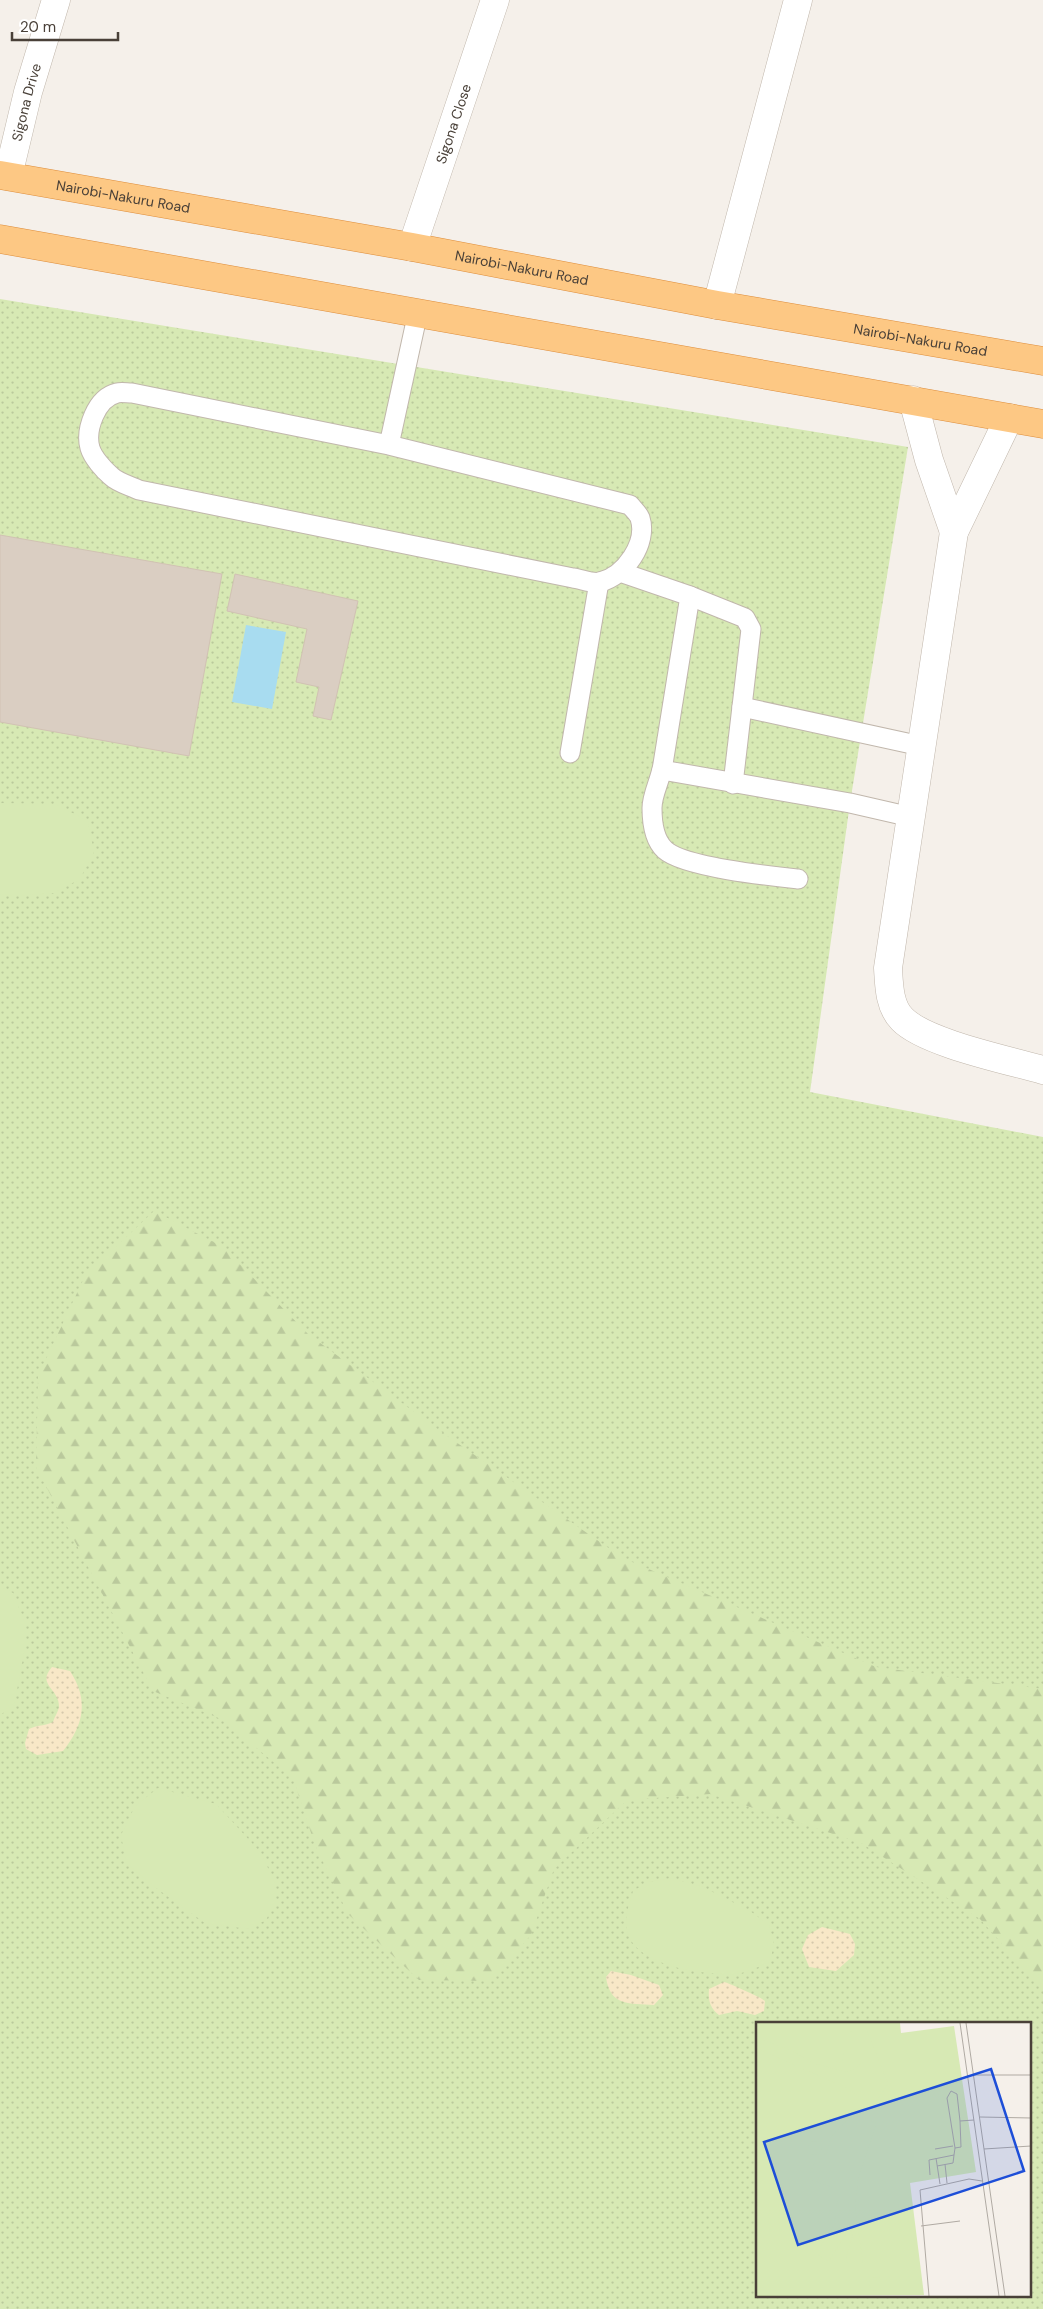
<svg xmlns="http://www.w3.org/2000/svg" width="1043" height="2309" font-family="'DM Sans',sans-serif">
	<style>
		.green { fill: url(#green-dots); fill-rule: evenodd }
		.forest { fill: url(#forest-firs) }
		.sand { fill: url(#sand-dots) }
		.pitch { fill: #d7e9b4 }
		.water { fill: #a8dcf0 }
		.building { fill: #dacec2; stroke: #d1c2b3 }
		.lines { fill: none; stroke-linecap: round; stroke-linejoin: round }
		.service-casing { stroke: #c1b7ac; stroke-width: 21 }
		.minor-casing { stroke: #c1b7ac; stroke-width: 29 }
		.trunk-casing { stroke: #dd8d3c; stroke-width: 29 }
		.service { stroke: #fff; stroke-width: 19 }
		.minor { stroke: #fff; stroke-width: 28 }
		.trunk { stroke: #fdc884; stroke-width: 28 }
		.labels { text-anchor: middle; stroke-width: 5; stroke-linejoin: round; paint-order: stroke }
		.street-label { font-size: 14px; fill: #494038; stroke: #fff }
		.inset-road { fill: none; stroke: #b0aaa3; stroke-width: 1 }
		.view { fill: #1d4ed8; fill-opacity: 0.15; stroke: #1d4ed8; stroke-width: 2.5 }
		.inset-edge { fill: none; stroke: #494038; stroke-width: 2.5 }
	</style>
	<defs>
		<pattern id="green-dots" width="8" height="8" patternUnits="userSpaceOnUse" patternTransform="scale(1.25)"><rect width="8" height="8" fill="#d7e9b4"/><path d="M2 2h.1M6 6h.1" fill="none" stroke="#bac99c" stroke-width="1.8" stroke-linecap="round"/></pattern>
		<pattern id="forest-firs" width="22" height="20" patternUnits="userSpaceOnUse" patternTransform="scale(1.25)"><rect width="22" height="20" fill="#d7e9b4"/><path d="M5 1l3.5 6h-7zM16 11l3.5 6h-7z" fill="#bac99c"/></pattern>
		<pattern id="sand-dots" width="8" height="8" patternUnits="userSpaceOnUse" patternTransform="scale(1.25)"><rect width="8" height="8" fill="#f8e8c7"/><path d="M2 2h.1M6 6h.1" fill="none" stroke="#d6c8ac" stroke-width="1.8" stroke-linecap="round"/></pattern>
	</defs>
	<rect width="100%" height="100%" fill="#f5f0ea"/>
	<path class="green" d="M 0,299 L 908,447 L 850,803 L 810,1092 L 1043,1137 L 1043,2309 L 0,2309 ZM 757,2023 L 1029,2023 L 1029,2295 L 757,2295 Z"/>
	<path class="forest" d="M 154,1211 L 223,1247 L 308,1334 L 440,1431 L 623,1558 L 876,1667 L 1043,1689 L 1043,1990 L 980,1919 L 861,1843 L 710,1794 L 627,1800 L 554,1869 L 531,1935 L 490,1981 L 419,1980 L 348,1914 L 315,1845 L 293,1778 L 221,1719 L 153,1691 L 36,1467 L 38,1376 L 85,1276 Z"/>
	<g class="sand">
		<path d="M 52,1667 L 70,1671 C 89,1700 84,1725 63,1751 L 37,1755 L 26,1749 L 25,1743 L 29,1729 C 37,1725 45,1726 53,1722 C 54,1718 58,1712 59,1707 C 60,1689 36,1685 52,1667 Z"/>
		<path d="M 822,1927 L 850,1934 L 855,1944 L 854,1955 L 836,1971 L 809,1967 L 802,1949 L 808,1935 Z"/>
		<path d="M 611,1971 L 631,1975 L 659,1985 L 663,1995 L 654,2005 C 630,2003 610,2007 606,1977 Z"/>
		<path d="M 724,1982 C 726,1982 763,1998 765,2001 L 764,2011 L 755,2015 L 737,2011 L 719,2015 C 710,2008 708,2001 709,1989 Z"/>
	</g>
	<g class="pitch">
		<path d="M 0,803 L 55,804 L 88,821 L 94,852 L 80,879 L 54,893 L 17,896 L 0,894 Z"/>
		<path d="M 0,1586 L 13,1593 L 24,1620 L 24,1653 L 14,1706 L 0,1715 Z"/>
		<path d="M 158,1788 L 216,1804 L 261,1853 L 275,1883 L 275,1902 L 266,1920 L 248,1929 L 205,1923 L 156,1888 L 126,1863 L 121,1835 L 135,1806 Z"/>
		<path d="M 671,1878 L 703,1887 L 750,1911 L 769,1925 L 774,1944 L 770,1962 C 760,1966 745,1974 734,1974 C 704,1975 643,1967 629,1937 C 622,1922 629,1905 633,1891 L 648,1882 Z"/>
	</g>
	<path class="water" d="M 246,625 L 286,632 L 272,709 L 232,702 Z"/>
	<g class="building">
		<path d="M 0,535 L 222,574 L 189,756 L 0,722 Z"/>
		<path d="M 235,574 L 358,601 L 331,720 L 313,716 L 319,687 L 296,682 L 307,629 L 227,611 Z"/>
	</g>
	<g class="lines">
		<g class="service-casing">
			<g id="service">
				<path d="M 389,445 L 132,393 C 127,393 121,392 117,393 C 96,398 85,430 90,448 C 93,458 104,470 111,476 C 118,483 131,486 139,490 L 573,578 C 581,579 593,584 600,582 C 625,576 648,543 640,518 C 638,513 633,509 630,505 L 389,445 L 418,312"/>
				<path d="M 620,572 L 690,596 C 681,652 672,708 663,764 C 661,779 652,794 652,808 C 652,823 654,840 665,850 C 684,867 770,876 798,879"/>
				<path d="M 690,596 L 745,618 L 751,629 L 733,784"/>
				<path d="M 742,707 L 921,746"/>
				<path d="M 570,753 L 599,582"/>
				<path d="M 662,770 L 850,803 L 911,817"/>
			</g>
		</g>
		<g class="minor-casing">
			<g id="minor">
				<path id="s1" d="M 8,176 L 28,92 L 56,0"/>
				<path id="s2" d="M 412,247 L 495,0"/>
				<path d="M 717,305 L 798,0"/>
				<path d="M 913,400 L 929,460 L 954,532"/>
				<path d="M 1009,418 L 954,532 L 888,968 C 889,984 889,1006 902,1019 C 925,1043 1008,1060 1043,1070"/>
			</g>
		</g>
		<g class="trunk-casing">
			<g id="trunk">
				<path id="s3" d="M 0,175 L 412,247 L 717,305 L 1043,361"/>
				<path d="M 0,239 L 1043,424"/>
			</g>
		</g>
		<use href="#service" class="service"/>
		<use href="#minor" class="minor"/>
		<use href="#trunk" class="trunk"/>
	</g>
	<g class="labels">
		<g class="street-label">
			<text dy="5" stroke="none"><textPath href="#s1" startOffset="76">Sigona Drive</textPath></text>
			<text dy="5" stroke="none"><textPath href="#s2" startOffset="130">Sigona Close</textPath></text>
			<text dy="5" stroke="none"><textPath href="#s3" startOffset="125">Nairobi-Nakuru Road</textPath></text>
			<text dy="5" stroke="none"><textPath href="#s3" startOffset="530">Nairobi-Nakuru Road</textPath></text>
			<text dy="5" stroke="none"><textPath href="#s3" startOffset="935">Nairobi-Nakuru Road</textPath></text>
		</g>
	</g>
	<g transform="translate(756 2022)">
		<rect width="275" height="275" fill="#f5f0ea"/>
		<path d="M 0,1 L 144,1 L 145,11 L 198,4 L 220,150 L 154,161 L 168,273 L 0,274 Z" fill="#d7e9b4"/>
		<path d="M 104,2 L 110,6 L 132,62 L 120,80 L 107,78 L 91,66 L 0,26 L 0,16 L 32,27 L 60,42 L 91,50 L 100,47 L 105,40 L 105,22 L 98,20 L 94,13 L 96,6 ZM 101,94 L 121,101 L 102,158 L 99,186 L 107,240 L 97,245 L 92,244 L 90,236 L 97,212 L 93,207 L 73,239 L 62,233 L 64,225 L 78,204 L 82,174 L 78,166 L 56,158 L 54,151 L 58,142 L 70,132 L 74,116 L 92,97 Z" fill="#d7e9b4"/>
		<path d="M 80,25 L 88,29 L 86,41 L 80,39 ZM 149,64 L 158,78 L 154,83 L 148,77 L 146,68 ZM52 126a7 7 0 1 1 14 0a7 7 0 1 1-14 0ZM113 262a7 7 0 1 1 14 0a7 7 0 1 1-14 0Z" fill="#d7e9b4"/>
		<path class="inset-road" d="M 204,1 L 243,274M 210,1 L 249,274M 218,53 L 275,53M 224,95 L 275,96M 204,99 L 201,72 L 195,69 L 191,76 L 199,126 L 205,125 L 204,99 L 218,98M 179,127 L 197,124M 228,127 L 275,124M 180,136 L 184,162M 189,142 L 191,161M 181,144 L 197,141 L 198,133M 174,153 L 173,138 L 198,133 L 199,126M 165,204 L 204,199M 173,274 L 164,168 L 213,157 L 226,159"/>
		<path class="view" d="M 235,47 L 268,149 L 42,223 L 8,120 Z"/>
		<rect width="275" height="275" class="inset-edge"/>
	</g>
	<path d="M12 32v8h106v-8" fill="none" stroke="#494038" stroke-width="2.5"/>
	<text x="20" y="32" font-size="15" fill="#494038" stroke="#ffffff" stroke-width="4" paint-order="stroke">20 m</text>
</svg>
